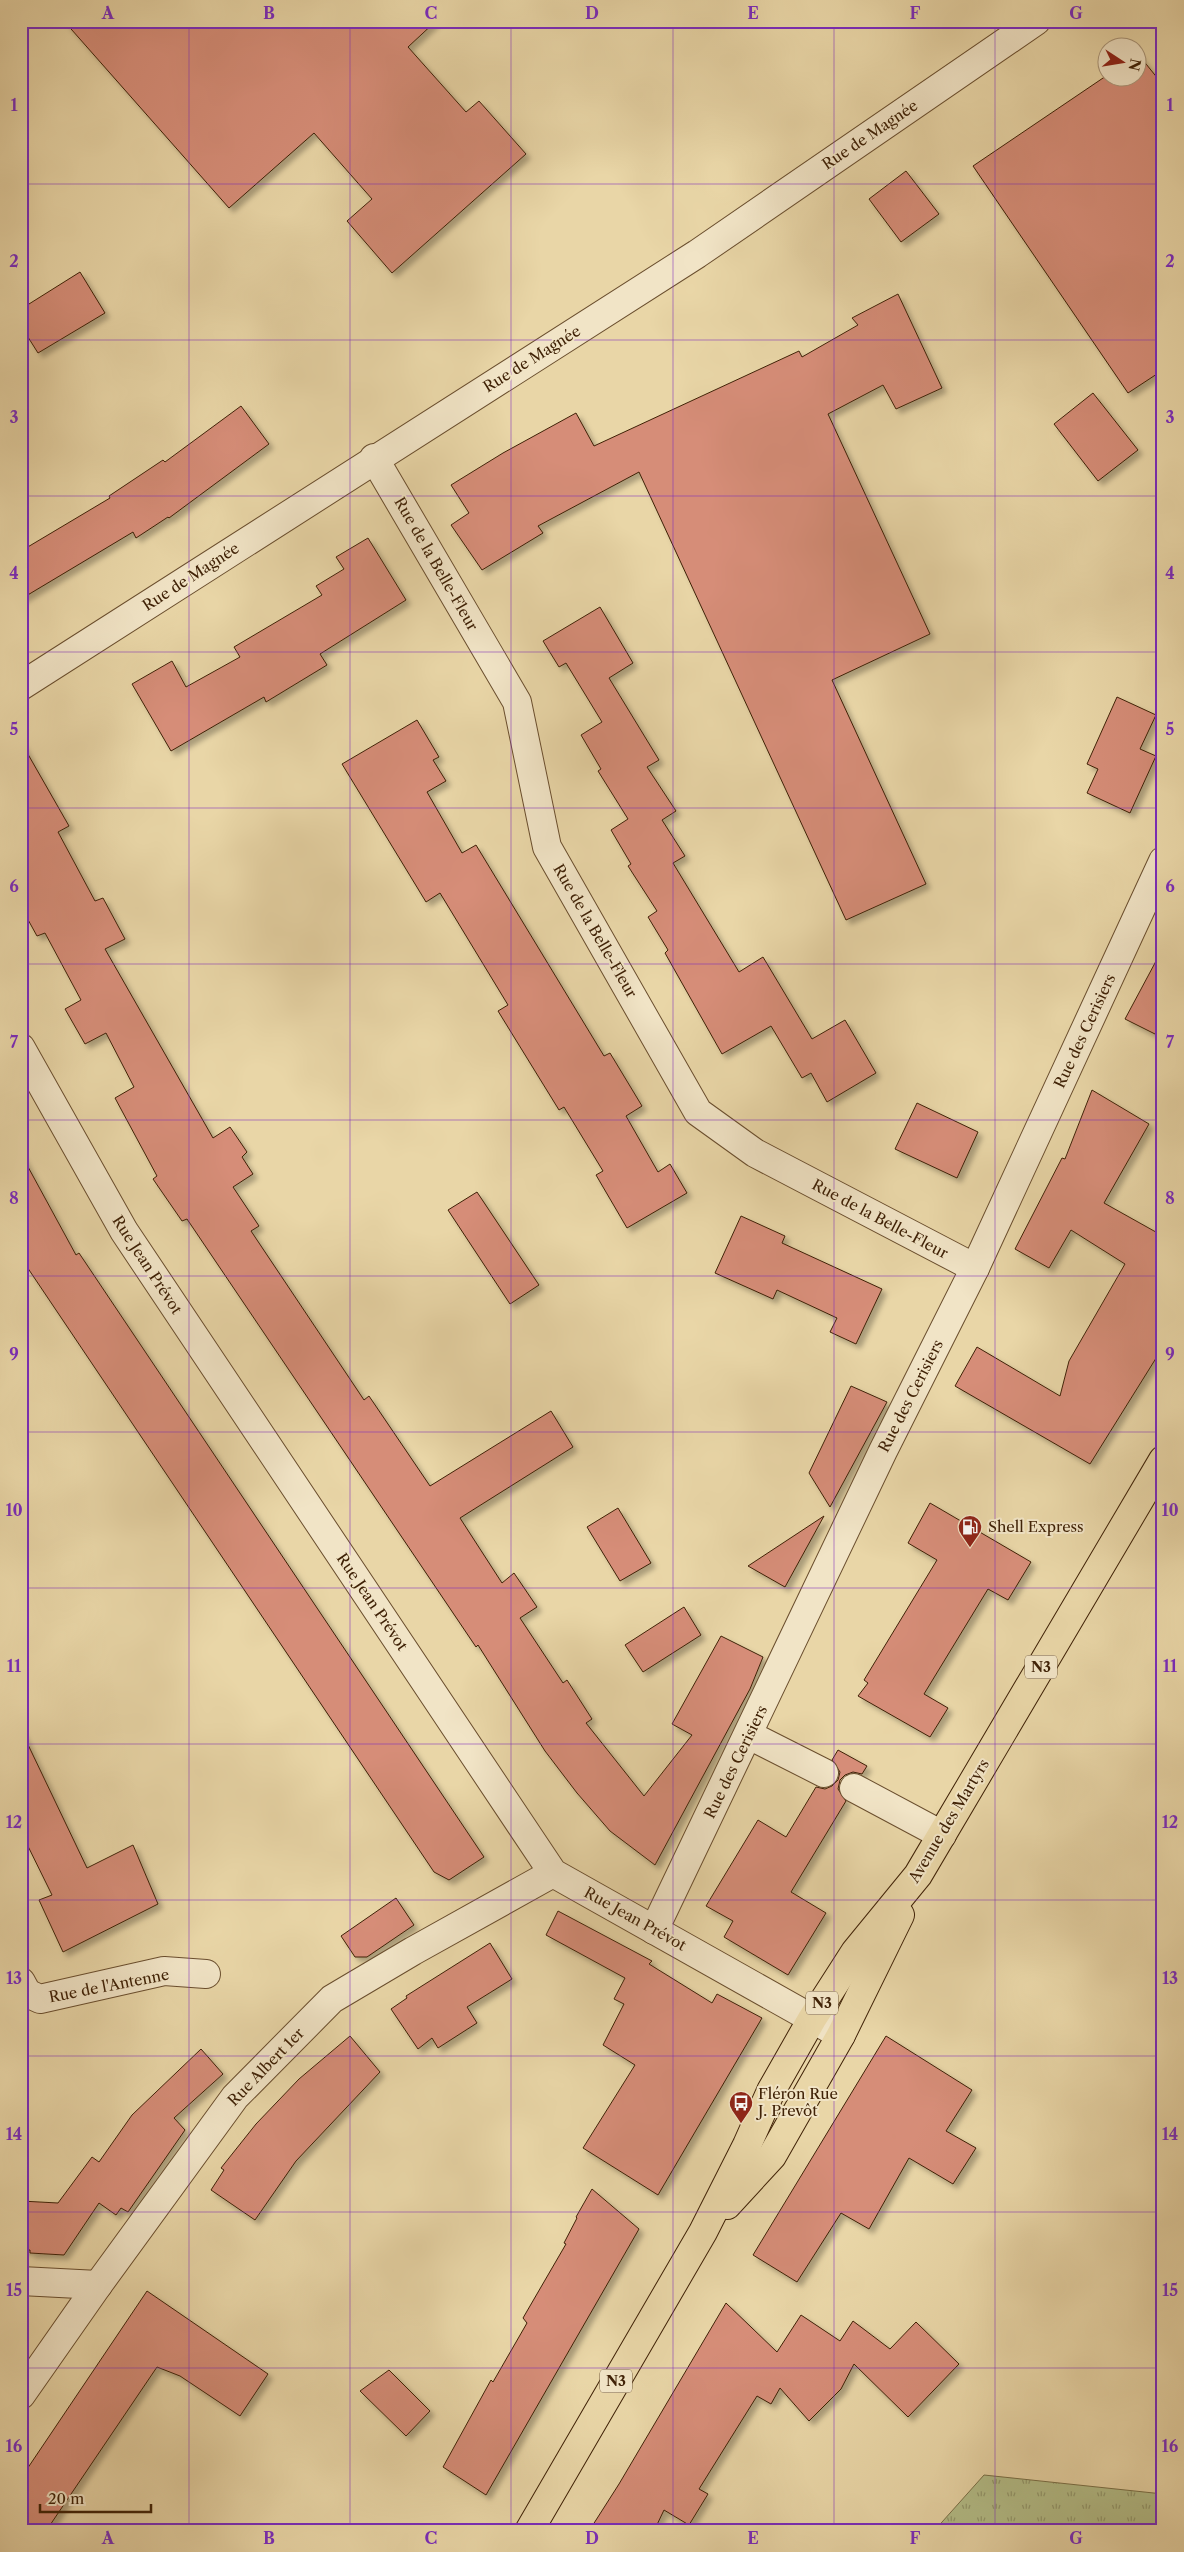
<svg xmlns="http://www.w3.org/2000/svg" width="1184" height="2552" font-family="'Libre Caslon Text',serif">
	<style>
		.grass { fill: url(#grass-tufts); stroke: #7a7048 }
		.building { fill: #d68d78; stroke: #3f2106; filter: url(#shadow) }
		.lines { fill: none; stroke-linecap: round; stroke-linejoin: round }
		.minor-casing { stroke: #6a4e2e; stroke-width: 30 }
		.major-casing { stroke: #3f2106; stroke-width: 30 }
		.minor { stroke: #f1e4c6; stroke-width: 28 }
		.major { stroke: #e9d6a7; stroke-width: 28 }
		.grid { fill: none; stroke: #7b2cbf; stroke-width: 1; stroke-opacity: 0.55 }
		.labels { text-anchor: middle; stroke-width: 4; stroke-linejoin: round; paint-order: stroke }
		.shield { fill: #f1e4c6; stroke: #745c40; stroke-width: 1 }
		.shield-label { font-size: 14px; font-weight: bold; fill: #3f2106 }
		.street-label { font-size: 15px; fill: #3f2106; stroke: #f1e4c6 }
		.poi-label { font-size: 15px; fill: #3f2106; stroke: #f1e4c6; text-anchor: start }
		.neatline { fill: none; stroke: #7b2cbf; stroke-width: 2 }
		.grid-label { font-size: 16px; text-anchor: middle; font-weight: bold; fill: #7b2cbf }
	</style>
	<defs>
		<pattern id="grass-tufts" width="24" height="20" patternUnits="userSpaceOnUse" patternTransform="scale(1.25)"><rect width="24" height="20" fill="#b4be89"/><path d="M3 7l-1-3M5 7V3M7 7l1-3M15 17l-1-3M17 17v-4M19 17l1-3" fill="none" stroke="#949a6e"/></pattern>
		<filter id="shadow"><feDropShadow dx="4.5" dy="4.5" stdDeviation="2.5" flood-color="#0004"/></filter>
	</defs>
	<rect width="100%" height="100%" fill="#e9d6a7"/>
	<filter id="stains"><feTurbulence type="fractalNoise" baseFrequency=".004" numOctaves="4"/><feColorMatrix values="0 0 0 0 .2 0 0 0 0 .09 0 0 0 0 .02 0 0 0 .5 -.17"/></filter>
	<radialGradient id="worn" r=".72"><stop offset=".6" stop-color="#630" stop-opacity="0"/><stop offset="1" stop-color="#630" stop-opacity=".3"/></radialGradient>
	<path class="grass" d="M 984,2475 L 1163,2494 L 1163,2531 L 934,2531 Z"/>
	<g class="building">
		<path d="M 64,21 L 436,21 L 408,47 L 466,112 L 479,101 L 526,154 L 392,273 L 347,221 L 372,199 L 314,133 L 229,208 Z"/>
		<path d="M 1138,54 L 1163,85 L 1163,370 L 1128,393 L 973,166 L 1106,76 L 1136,78 L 1136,55 Z"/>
		<path d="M 906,171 L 939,214 L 901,242 L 869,199 Z"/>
		<path d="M 80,272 L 105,313 L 38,353 L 21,326 L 21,309 Z"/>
		<path d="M 898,294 L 942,388 L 896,409 L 883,385 L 828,414 L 930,634 L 832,680 L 926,884 L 846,920 L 639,472 L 538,526 L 543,533 L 482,570 L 451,525 L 469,513 L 451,485 L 503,453 L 576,413 L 594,446 L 799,351 L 802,357 L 858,325 L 852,318 Z"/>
		<path d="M 1093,393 L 1138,450 L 1098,481 L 1054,424 Z"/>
		<path d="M 241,406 L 269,444 L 169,518 L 168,517 L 136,538 L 133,532 L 21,599 L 21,551 L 110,498 L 109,496 L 163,460 L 165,462 Z"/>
		<path d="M 368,538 L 406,600 L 320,654 L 327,665 L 266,702 L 264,697 L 171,751 L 132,684 L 172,661 L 186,687 L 240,657 L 234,647 L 322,595 L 316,586 L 344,569 L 336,557 Z"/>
		<path d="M 600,607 L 633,663 L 609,678 L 659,760 L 647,767 L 676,811 L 662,820 L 685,856 L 673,863 L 739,972 L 763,957 L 812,1039 L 845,1020 L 876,1073 L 827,1102 L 811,1073 L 802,1078 L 771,1026 L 722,1054 L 665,953 L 668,950 L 648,917 L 657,911 L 628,866 L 631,864 L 611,830 L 628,819 L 598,771 L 601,769 L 581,735 L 602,722 L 566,663 L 559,667 L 543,641 Z"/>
		<path d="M 1117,697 L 1156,715 L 1140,749 L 1156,756 L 1130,813 L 1087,793 L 1098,769 L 1087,764 Z"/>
		<path d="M 417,720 L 439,757 L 433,760 L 446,781 L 427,792 L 462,853 L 476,845 L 604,1056 L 610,1053 L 642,1106 L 626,1116 L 658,1172 L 670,1164 L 687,1193 L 627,1228 L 596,1175 L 603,1171 L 564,1107 L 559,1110 L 498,1011 L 508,1005 L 440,893 L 426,902 L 342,764 Z"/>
		<path d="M 21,742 L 69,826 L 58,832 L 95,901 L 103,898 L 125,939 L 105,949 L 213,1138 L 230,1127 L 247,1152 L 242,1157 L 253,1174 L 233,1187 L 259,1226 L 251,1231 L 364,1400 L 369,1396 L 430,1486 L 551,1411 L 573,1447 L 460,1518 L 502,1583 L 514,1573 L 537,1607 L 520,1618 L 563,1683 L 567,1680 L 592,1719 L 586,1723 L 644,1796 L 692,1735 L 672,1724 L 721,1636 L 763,1657 L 750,1689 L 655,1865 L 610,1831 L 577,1793 L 545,1751 L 478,1645 L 476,1647 L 187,1219 L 182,1221 L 153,1179 L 157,1176 L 115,1098 L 134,1087 L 106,1033 L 85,1044 L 65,1009 L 81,1000 L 45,933 L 37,936 L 21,907 Z"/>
		<path d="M 1163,948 L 1163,1038 L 1125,1019 Z"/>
		<path d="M 1092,1090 L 1149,1124 L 1104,1203 L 1163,1236 L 1163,1347 L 1090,1464 L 955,1386 L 977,1347 L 1060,1396 L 1069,1361 L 1125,1264 L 1071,1230 L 1049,1268 L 1015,1249 L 1062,1158 L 1065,1159 Z"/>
		<path d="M 917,1103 L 978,1132 L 957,1178 L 895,1149 Z"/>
		<path d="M 21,1154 L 76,1255 L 79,1253 L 484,1857 L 449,1880 L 434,1872 L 21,1258 Z"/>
		<path d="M 477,1192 L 539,1285 L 510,1304 L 448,1210 Z"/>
		<path d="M 741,1216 L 785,1236 L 782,1243 L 882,1289 L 856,1344 L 830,1332 L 837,1318 L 777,1290 L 773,1299 L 715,1273 Z"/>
		<path d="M 851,1386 L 887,1402 L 830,1507 L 809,1473 Z"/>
		<path d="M 930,1503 L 1031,1562 L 1008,1600 L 988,1589 L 924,1694 L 948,1708 L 930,1737 L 858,1696 L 868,1683 L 864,1680 L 937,1560 L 908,1543 Z"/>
		<path d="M 618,1508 L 651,1563 L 620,1581 L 587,1527 Z"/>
		<path d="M 824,1516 L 785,1587 L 748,1566 Z"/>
		<path d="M 684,1607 L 701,1635 L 643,1672 L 625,1645 Z"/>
		<path d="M 21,1730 L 87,1868 L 133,1845 L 158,1904 L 63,1952 L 39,1900 L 52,1895 L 21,1832 Z"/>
		<path d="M 838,1750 L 867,1766 L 862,1774 L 853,1772 L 845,1775 L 840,1780 L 838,1789 L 846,1801 L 791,1892 L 826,1913 L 788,1975 L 724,1937 L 733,1921 L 706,1906 L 758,1820 L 786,1837 L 816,1787 L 825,1789 L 832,1786 L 838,1780 L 840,1772 L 832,1760 Z"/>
		<path d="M 396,1898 L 414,1925 L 367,1957 L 355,1957 L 341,1936 Z"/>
		<path d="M 558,1911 L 652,1961 L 649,1964 L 712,2003 L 717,1994 L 762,2018 L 658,2195 L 583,2148 L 635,2065 L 603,2045 L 624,2004 L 614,1999 L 625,1978 L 546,1935 Z"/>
		<path d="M 490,1943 L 512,1979 L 467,2007 L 477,2023 L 438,2048 L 432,2038 L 418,2049 L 391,2009 L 407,1998 L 406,1996 Z"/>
		<path d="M 350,2036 L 380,2072 L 296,2161 L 255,2220 L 211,2190 L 224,2170 L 221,2168 L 256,2124 L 299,2079 Z"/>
		<path d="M 886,2036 L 972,2090 L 946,2131 L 976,2148 L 953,2184 L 909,2158 L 869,2229 L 841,2213 L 797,2282 L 753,2255 Z"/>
		<path d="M 201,2049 L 223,2074 L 174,2118 L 185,2130 L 128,2212 L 121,2208 L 116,2215 L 99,2203 L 64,2255 L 30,2253 L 30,2250 L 21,2250 L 21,2201 L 58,2203 L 92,2157 L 99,2162 L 132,2115 Z"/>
		<path d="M 592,2189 L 639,2229 L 486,2495 L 443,2467 L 491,2380 L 493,2382 L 527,2323 L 523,2318 L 566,2244 L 564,2243 L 577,2218 L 576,2217 Z"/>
		<path d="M 147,2291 L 268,2374 L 240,2416 L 180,2376 L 157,2367 L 46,2531 L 21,2531 L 21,2478 Z"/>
		<path d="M 726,2303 L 777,2352 L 801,2315 L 840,2341 L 853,2321 L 890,2349 L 916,2322 L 959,2364 L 908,2417 L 854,2364 L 841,2389 L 809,2421 L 780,2388 L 771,2404 L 757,2396 L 699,2489 L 708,2494 L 689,2525 L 664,2510 L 654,2531 L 589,2531 L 619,2484 Z"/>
		<path d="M 389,2370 L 430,2411 L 406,2436 L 360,2391 Z"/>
	</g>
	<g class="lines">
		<g class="minor-casing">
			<g id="minor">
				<path d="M 374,458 L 517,702 L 547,847 L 698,1112 L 755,1153 L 975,1268"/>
				<path d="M 21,686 L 697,254 L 1036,21"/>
				<path d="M 21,1048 L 124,1231 L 553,1873 L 841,2035"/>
				<path d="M 749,1735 L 824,1773"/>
				<path d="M 854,1788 L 942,1835"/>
				<path d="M 654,1930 L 883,1451 L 975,1268 L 1163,861"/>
				<path d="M 21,1982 L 27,1993 L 40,1999 L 164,1971 L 206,1974"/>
				<path d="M 21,2281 L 98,2285"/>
				<path d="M 21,2395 L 98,2285 L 235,2097 L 332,1999 L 413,1951 L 553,1873"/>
			</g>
		</g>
		<g class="major-casing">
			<g id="major">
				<path d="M 727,2205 L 772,2156 L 841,2035 L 900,1915"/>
				<path d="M 529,2531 L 703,2232 L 747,2145 L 771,2091 L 812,2019 L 855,1952 L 918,1875 L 1163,1460"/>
			</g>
		</g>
		<use href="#minor" class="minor"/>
		<use href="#major" class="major"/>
	</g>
	<path class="grid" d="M 189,21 L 189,2531M 350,21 L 350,2531M 511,21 L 511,2531M 673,21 L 673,2531M 834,21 L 834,2531M 995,21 L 995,2531M 21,184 L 1163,184M 21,340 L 1163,340M 21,496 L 1163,496M 21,652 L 1163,652M 21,808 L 1163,808M 21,964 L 1163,964M 21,1120 L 1163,1120M 21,1276 L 1163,1276M 21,1432 L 1163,1432M 21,1588 L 1163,1588M 21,1744 L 1163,1744M 21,1900 L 1163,1900M 21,2056 L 1163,2056M 21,2212 L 1163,2212M 21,2368 L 1163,2368"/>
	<defs>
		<g id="fuel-pin" transform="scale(1.25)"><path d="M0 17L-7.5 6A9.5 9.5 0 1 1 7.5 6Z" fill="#8f2418" stroke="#f1e4c6"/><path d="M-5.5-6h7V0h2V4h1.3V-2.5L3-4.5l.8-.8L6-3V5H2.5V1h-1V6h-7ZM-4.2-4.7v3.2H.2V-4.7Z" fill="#fff"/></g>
		<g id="bus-pin" transform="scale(1.25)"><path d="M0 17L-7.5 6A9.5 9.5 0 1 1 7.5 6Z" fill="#8f2418" stroke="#f1e4c6"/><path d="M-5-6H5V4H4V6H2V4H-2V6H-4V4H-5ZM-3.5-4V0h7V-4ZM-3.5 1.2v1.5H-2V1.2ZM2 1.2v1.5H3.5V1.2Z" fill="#fff"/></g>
	</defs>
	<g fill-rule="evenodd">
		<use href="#fuel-pin" x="970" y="1527"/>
		<use href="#bus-pin" x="741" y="2103"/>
	</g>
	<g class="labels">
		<g class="shield">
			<rect x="1025" y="1655.5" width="32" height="23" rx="4"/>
			<rect x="806" y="1991.5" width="32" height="23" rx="4"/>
			<rect x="600" y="2369.5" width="32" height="23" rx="4"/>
		</g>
		<g class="shield-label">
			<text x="1041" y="1672">N3</text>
			<text x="822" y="2008">N3</text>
			<text x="616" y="2386">N3</text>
		</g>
		<g class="street-label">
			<text transform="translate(870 135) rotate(-34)" y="5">Rue de Magnée</text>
			<text transform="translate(532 359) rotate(-32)" y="5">Rue de Magnée</text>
			<text transform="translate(436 564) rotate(60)" y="5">Rue de la Belle-Fleur</text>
			<text transform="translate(191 577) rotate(-33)" y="5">Rue de Magnée</text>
			<text transform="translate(595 931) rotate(60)" y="5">Rue de la Belle-Fleur</text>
			<text transform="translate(1085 1031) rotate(-65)" y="5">Rue des Cerisiers</text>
			<text transform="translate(880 1219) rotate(28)" y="5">Rue de la Belle-Fleur</text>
			<text transform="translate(147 1265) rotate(57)" y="5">Rue Jean Prévot</text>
			<text transform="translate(911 1396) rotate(-63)" y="5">Rue des Cerisiers</text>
			<text transform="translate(372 1602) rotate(56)" y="5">Rue Jean Prévot</text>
			<text transform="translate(736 1762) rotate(-64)" y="5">Rue des Cerisiers</text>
			<text transform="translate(949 1821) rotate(-59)" y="5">Avenue des Martyrs</text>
			<text transform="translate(635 1919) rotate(29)" y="5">Rue Jean Prévot</text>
			<text transform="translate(109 1986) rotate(-11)" y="5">Rue de l'Antenne</text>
			<text transform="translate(266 2067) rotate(-46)" y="5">Rue Albert 1er</text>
		</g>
		<g class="poi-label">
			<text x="988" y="1532">Shell Express</text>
			<text x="758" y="2099">Fléron Rue<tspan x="758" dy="17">J. Prevôt</tspan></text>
		</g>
	</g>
	<rect width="1184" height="2552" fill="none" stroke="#e9d6a7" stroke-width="55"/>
	<g transform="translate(1122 62) rotate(102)"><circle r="24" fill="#f1e4c6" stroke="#aa9679"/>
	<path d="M0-4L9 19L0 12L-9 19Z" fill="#8f2418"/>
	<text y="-8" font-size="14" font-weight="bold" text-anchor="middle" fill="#3f2106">N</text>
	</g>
	<path d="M40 2504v8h111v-8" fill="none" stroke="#3f2106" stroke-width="2.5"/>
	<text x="48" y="2504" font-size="15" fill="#3f2106" stroke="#f1e4c6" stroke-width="4" paint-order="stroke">20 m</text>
	<rect x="28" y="28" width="1128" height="2496" class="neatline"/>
	<g class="grid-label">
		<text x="108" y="19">A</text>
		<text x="269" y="19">B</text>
		<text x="431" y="19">C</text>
		<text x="592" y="19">D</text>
		<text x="753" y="19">E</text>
		<text x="915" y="19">F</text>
		<text x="1076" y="19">G</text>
		<text x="14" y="111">1</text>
		<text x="1170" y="111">1</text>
		<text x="14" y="267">2</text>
		<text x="1170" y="267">2</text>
		<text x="14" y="423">3</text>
		<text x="1170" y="423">3</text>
		<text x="14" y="579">4</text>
		<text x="1170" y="579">4</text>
		<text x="14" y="735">5</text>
		<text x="1170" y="735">5</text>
		<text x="14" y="892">6</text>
		<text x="1170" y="892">6</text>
		<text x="14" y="1048">7</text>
		<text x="1170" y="1048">7</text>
		<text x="14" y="1204">8</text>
		<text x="1170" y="1204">8</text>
		<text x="14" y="1360">9</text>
		<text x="1170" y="1360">9</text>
		<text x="14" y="1516">10</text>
		<text x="1170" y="1516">10</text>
		<text x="14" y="1672">11</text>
		<text x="1170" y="1672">11</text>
		<text x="14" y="1828">12</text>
		<text x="1170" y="1828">12</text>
		<text x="14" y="1984">13</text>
		<text x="1170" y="1984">13</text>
		<text x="14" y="2140">14</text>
		<text x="1170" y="2140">14</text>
		<text x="14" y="2296">15</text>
		<text x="1170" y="2296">15</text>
		<text x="14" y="2452">16</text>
		<text x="1170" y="2452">16</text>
		<text x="108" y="2544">A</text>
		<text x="269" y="2544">B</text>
		<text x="431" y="2544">C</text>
		<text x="592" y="2544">D</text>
		<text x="753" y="2544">E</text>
		<text x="915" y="2544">F</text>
		<text x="1076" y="2544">G</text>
	</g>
	<rect width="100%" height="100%" filter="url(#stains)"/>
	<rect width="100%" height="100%" fill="url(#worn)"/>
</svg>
